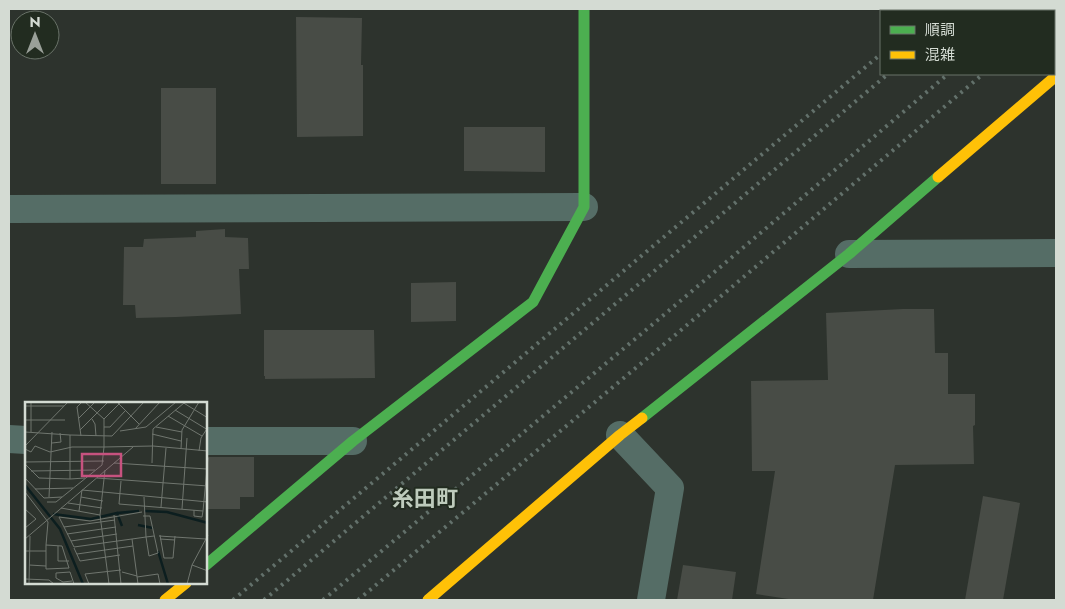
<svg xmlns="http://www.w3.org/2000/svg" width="1065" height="609" font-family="Jost,'Noto Sans JP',sans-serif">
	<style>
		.building { fill: #484c46 }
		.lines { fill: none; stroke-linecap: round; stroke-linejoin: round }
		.street { stroke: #556d66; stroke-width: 28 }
		.fast { stroke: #4caf50; stroke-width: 11 }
		.slow { stroke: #ffc107; stroke-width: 11 }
		.rail { stroke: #63716b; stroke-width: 4; stroke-dasharray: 2.5 5; stroke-linecap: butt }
		.labels { text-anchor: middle; stroke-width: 4; stroke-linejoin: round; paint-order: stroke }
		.quarter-label { font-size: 22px; font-weight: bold; fill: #becbbc; stroke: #222c20 }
		.inset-river { fill: none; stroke: #0c1e1f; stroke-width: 2.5 }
		.inset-road { fill: none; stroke: #70766f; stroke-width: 1 }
		.view { fill: #c7527f; fill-opacity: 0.15; stroke: #c7527f; stroke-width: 2.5 }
		.inset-edge { fill: none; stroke: #d4dbd3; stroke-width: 2.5 }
	</style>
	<rect width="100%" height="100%" fill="#2d332d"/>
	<g class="building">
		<path d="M 296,17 L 362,18 L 361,65 L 363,65 L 363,136 L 297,137 Z"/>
		<rect x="161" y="88" width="55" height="96"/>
		<path d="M 464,127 L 545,127 L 545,172 L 464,171 Z"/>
		<path d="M 225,229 L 225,237 L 248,238 L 249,269 L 239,269 L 241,314 L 176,317 L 136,318 L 135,305 L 123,305 L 124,247 L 143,247 L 144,239 L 196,237 L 196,231 Z"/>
		<path d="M 456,282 L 456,321 L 411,322 L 411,283 Z"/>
		<path d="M 903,309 L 934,309 L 935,353 L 948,353 L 948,394 L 975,394 L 975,425 L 973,426 L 974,464 L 895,465 L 873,600 L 795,600 L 756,594 L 775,471 L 752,471 L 751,381 L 828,380 L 826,313 Z"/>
		<path d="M 264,330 L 374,330 L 375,378 L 265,379 L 265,376 L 264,376 Z"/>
		<path d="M 206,457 L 254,457 L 254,497 L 240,497 L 240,509 L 206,509 Z"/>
		<path d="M 983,496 L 1020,503 L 1003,600 L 965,600 Z"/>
		<path d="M 683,565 L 736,572 L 732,600 L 677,600 Z"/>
	</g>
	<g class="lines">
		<g class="street">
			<path d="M 9,209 L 584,207"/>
			<path d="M 849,254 L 1056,253"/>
			<path d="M 620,435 L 670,488 L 651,600"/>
			<path d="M 9,439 L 26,440"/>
			<path d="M 206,441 L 353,441"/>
		</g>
		<g class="fast">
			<path d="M 642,418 L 849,254 L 938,177"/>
			<path d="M 206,565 L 353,441 L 533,302 L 584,207 L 584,9"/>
		</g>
		<g class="slow">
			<path d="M 938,177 L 1056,76"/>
			<path d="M 165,600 L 186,583"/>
			<path d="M 428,600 L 620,435 L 642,418"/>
		</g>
		<g class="rail">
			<path d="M 932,11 L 935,9"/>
			<path d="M 963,11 L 966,9"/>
			<path d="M 1021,11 L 1024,9"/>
			<path d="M 1054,13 L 1056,11"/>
			<path d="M 233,600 L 881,54"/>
			<path d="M 264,600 L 888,74"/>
			<path d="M 323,600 L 659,319 L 948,74"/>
			<path d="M 358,600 L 674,336 L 983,74"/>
		</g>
	</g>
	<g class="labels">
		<g class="quarter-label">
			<text x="425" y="506">糸田町</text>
		</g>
	</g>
	<g transform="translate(25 402)">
		<rect width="182" height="182" fill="#2d332d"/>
		<path class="inset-river" d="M 0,83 L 35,127 L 58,182M 120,109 L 142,110 L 183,121M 92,111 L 114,109M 28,112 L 66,117 L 92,111 L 97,124M 113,123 L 128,126M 133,149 L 143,182"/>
		<path class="inset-road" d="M 6,0 L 6,30M 60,0 L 79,17 L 79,45 L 128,44 L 183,49M 95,0 L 94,2 L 114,22M 157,0 L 183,16M 0,4 L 39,4M 150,8 L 183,28M 143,14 L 177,34M 54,16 L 70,0M 67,17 L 70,22 L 71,34M 79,17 L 94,2 L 92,0M 0,18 L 40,18M 79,25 L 85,25 L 100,9M 131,25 L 157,30M 110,27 L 135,0M 55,28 L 83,0M 95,29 L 121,25 L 151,0M 0,30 L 45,33 L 45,77 L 60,76M 127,32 L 156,39M 45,33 L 87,34 L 119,0M 56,34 L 52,5 L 57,0M 27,41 L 36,40 L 35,31M 0,44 L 43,0M 0,47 L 6,50 L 10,44 L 25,50 L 47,45 L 79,45 L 77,63 L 31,100 L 22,100M 156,47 L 157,28 L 174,0M 174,49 L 176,36 L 183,25M 0,60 L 79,59M 89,61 L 182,67M 127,61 L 128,27 L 159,1M 0,62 L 14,76 L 45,77M 80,68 L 75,113 L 84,182M 6,69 L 70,68M 0,76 L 19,96 L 37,95M 72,76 L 183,84M 96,79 L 94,102 L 178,109 L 183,56M 10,87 L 48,86M 0,90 L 23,120 L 21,143 L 21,167 L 44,166 L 37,144 L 21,143M 24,95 L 27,30M 56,95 L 78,99M 43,101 L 77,106M 136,105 L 141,46M 36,106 L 75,113M 0,107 L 11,117 L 0,126M 157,107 L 162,36M 169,108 L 169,114 L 177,115 L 178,109M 54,109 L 57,88 L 183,100M 89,113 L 96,182M 118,114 L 125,114 L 133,151 L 124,154 L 121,135 L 129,134M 39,125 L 90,118M 42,132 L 91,125M 135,133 L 139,156 L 148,156 L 150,134M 134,134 L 181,137M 0,137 L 108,45M 107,137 L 49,145 L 34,115 L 65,119 L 117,110M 135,137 L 150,138M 46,139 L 92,132M 33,144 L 33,159 L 44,159M 49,146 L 55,159 L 95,153M 0,149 L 21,149M 52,152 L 108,144M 4,163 L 21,164M 167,163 L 183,169M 97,170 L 112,174M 112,175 L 133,172 L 135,182M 0,177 L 24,178 L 29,182M 47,179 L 38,180 L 31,176 L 31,171 L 45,170 L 49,182M 4,182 L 5,134M 64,182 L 60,172 L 96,168M 113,182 L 107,137 L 121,135 L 119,95M 162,182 L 167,163 L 183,133"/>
		<path class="view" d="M 57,52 L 96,52 L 96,74 L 57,74 Z"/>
		<rect width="182" height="182" class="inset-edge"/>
	</g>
	<rect width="1065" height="609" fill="none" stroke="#d4dbd3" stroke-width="20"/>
	<rect x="880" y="10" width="175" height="65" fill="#222c20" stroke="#697268"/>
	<rect x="890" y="26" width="25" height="8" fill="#4caf50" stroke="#697268"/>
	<text x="925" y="35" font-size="15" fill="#d4dbd3">順調</text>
	<rect x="890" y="51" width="25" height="8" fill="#ffc107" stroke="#697268"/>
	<text x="925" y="60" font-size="15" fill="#d4dbd3">混雑</text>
	<g transform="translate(35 35)"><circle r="24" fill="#222c20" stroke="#697268"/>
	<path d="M0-4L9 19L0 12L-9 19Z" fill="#9aa099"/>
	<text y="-8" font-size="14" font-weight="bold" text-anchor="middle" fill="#d4dbd3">N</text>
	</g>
</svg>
